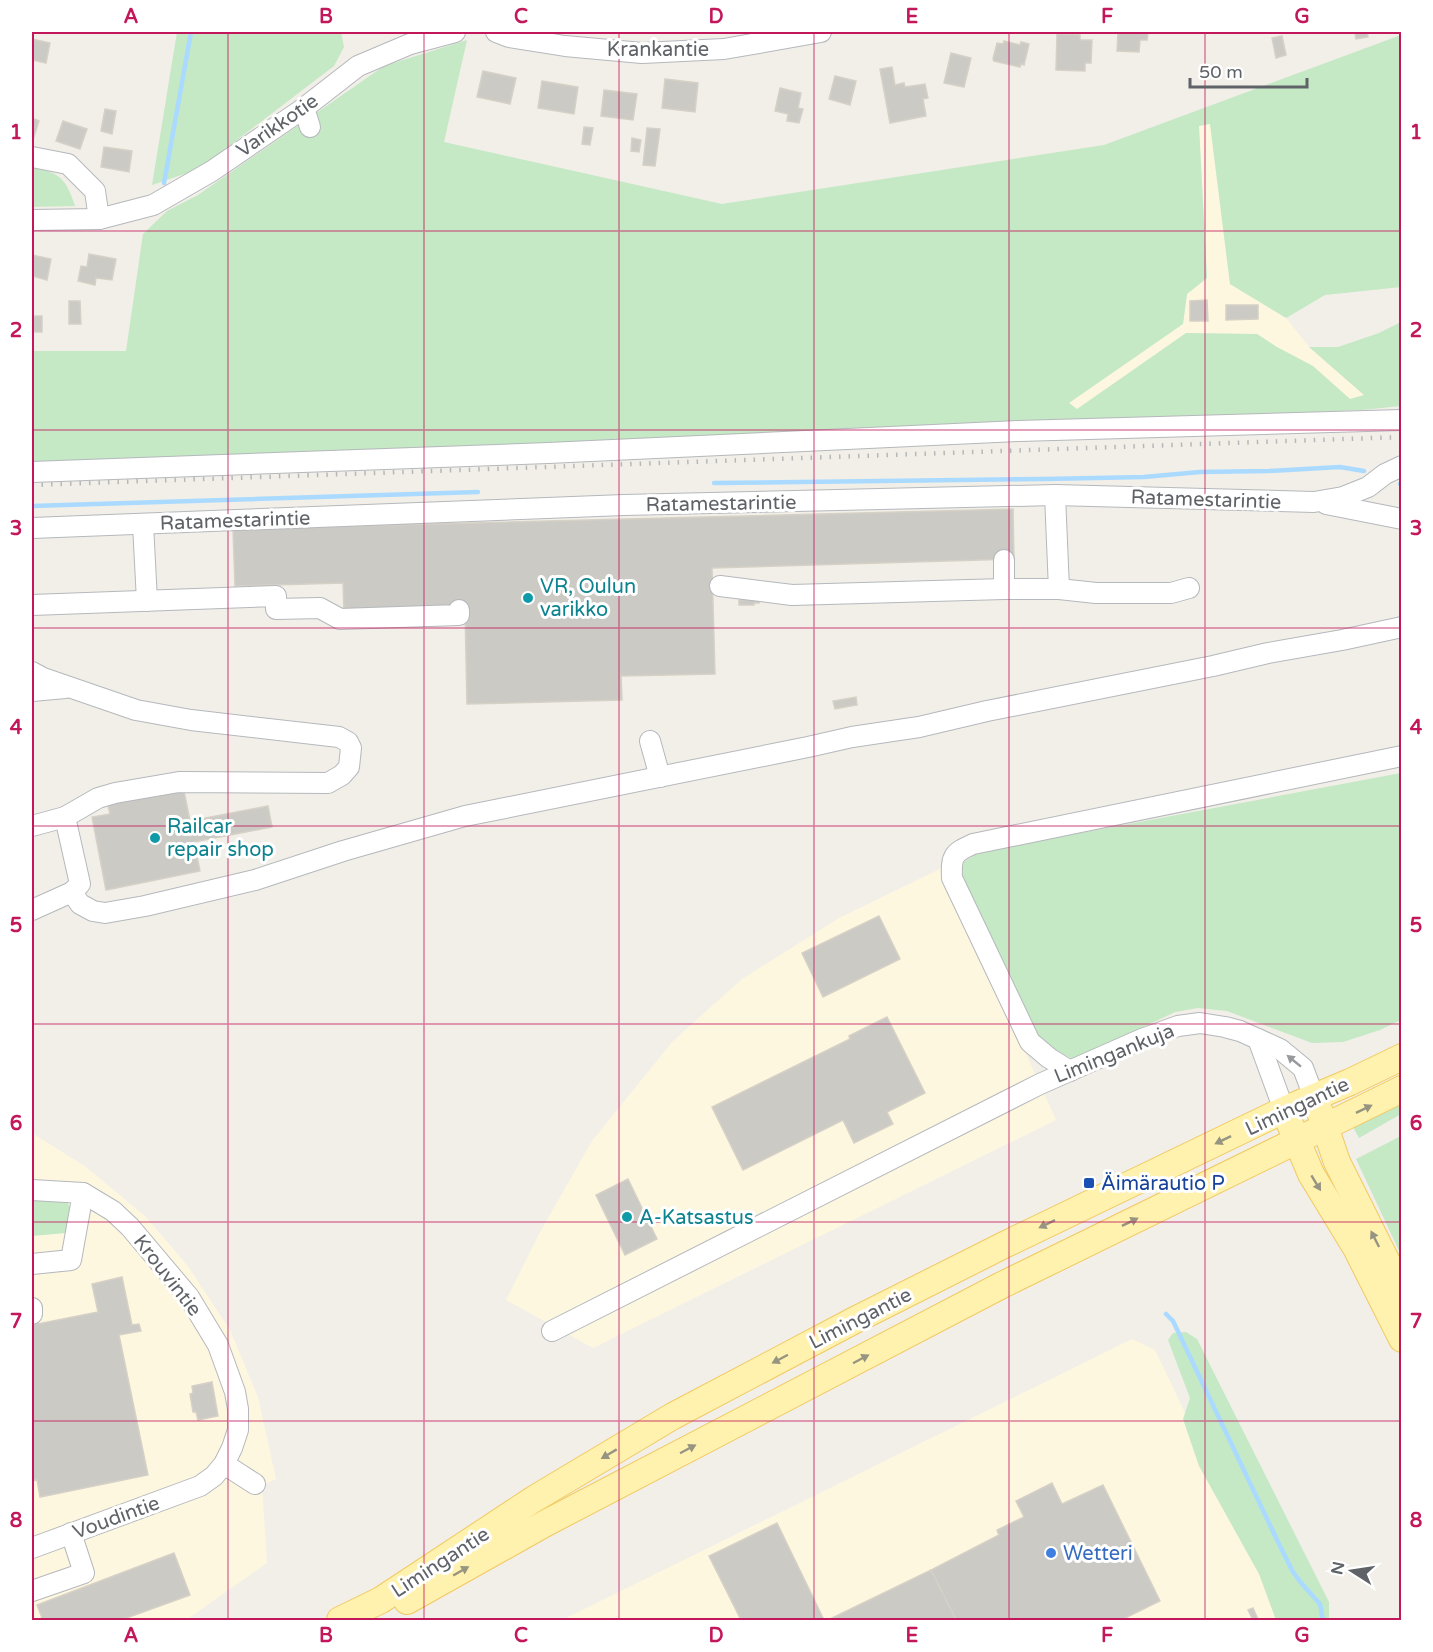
<svg xmlns="http://www.w3.org/2000/svg" width="1433" height="1652" font-family="'Varela Round',sans-serif">
	<style>
		.commercial { fill: #fef7e0 }
		.green { fill: #c5e8c5 }
		.lines { fill: none; stroke-linecap: round; stroke-linejoin: round }
		.stream { stroke: #aadaff; stroke-width: 4.5 }
		.building { fill: #cccac5; stroke: #d6d1c6; stroke-width: 1.5 }
		.minor-casing { stroke: #b5b8bc; stroke-width: 22 }
		.major-casing { stroke: #f2c960; stroke-width: 28 }
		.minor { stroke: #fff; stroke-width: 20 }
		.major { stroke: #fff2af; stroke-width: 26 }
		.rail { stroke: #b6b7b8; stroke-width: 4.5; stroke-dasharray: 1.5 8; stroke-linecap: butt }
		.oneway { fill: #979a9d }
		.oneway2 { fill: #979581 }
		.grid { fill: none; stroke: #c2185b; stroke-width: 1.5; stroke-opacity: 0.55 }
		.culture-dot { fill: #0f9aa8; stroke: #fff; stroke-width: 2 }
		.transit-dot { fill: #1a4fb4; stroke: #fff; stroke-width: 2 }
		.shop-dot { fill: #3f7fe0; stroke: #fff; stroke-width: 2 }
		.labels { text-anchor: middle; stroke-width: 6; stroke-linejoin: round; paint-order: stroke }
		.street-label { font-size: 20px; fill: #5f6368; stroke: #fff }
		.culture-label { font-size: 20px; fill: #0d838f; stroke: #fff; text-anchor: start }
		.transit-label { font-size: 20px; fill: #164399; stroke: #fff; text-anchor: start }
		.shop-label { font-size: 20px; fill: #366cbe; stroke: #fff; text-anchor: start }
		.neatline { fill: none; stroke: #c2185b; stroke-width: 2 }
		.grid-label { font-size: 20px; text-anchor: middle; font-weight: bold; fill: #c2185b }
	</style>
	<rect width="100%" height="100%" fill="#f1efe8"/>
	<g class="commercial">
		<path d="M 1210,123 L 1230,284 L 1286,318 L 1309,347 L 1364,395 L 1350,399 L 1313,366 L 1277,347 L 1257,334 L 1186,333 L 1077,410 L 1069,402 L 1183,324 L 1187,294 L 1207,278 L 1199,126 Z"/>
		<path d="M 942,868 L 1056,1120 L 593,1348 L 506,1300 L 539,1234 L 592,1141 L 673,1041 L 742,979 L 839,918 Z"/>
		<path d="M 32,1133 L 86,1167 L 145,1216 L 187,1265 L 230,1330 L 258,1397 L 276,1479 L 262,1485 L 267,1563 L 186,1620 L 32,1620 Z"/>
		<path d="M 1132,1339 L 1155,1350 L 1271,1592 L 1290,1620 L 562,1620 Z"/>
	</g>
	<g class="green">
		<path d="M 177,32 L 341,32 L 344,47 L 334,66 L 199,169 L 152,185 Z"/>
		<path d="M 1401,35 L 1401,287 L 1325,295 L 1286,318 L 1230,284 L 1210,124 L 1199,126 L 1207,278 L 1187,294 L 1183,324 L 1069,403 L 1077,409 L 1186,333 L 1257,334 L 1277,347 L 1313,366 L 1350,399 L 1364,395 L 1309,347 L 1338,347 L 1379,333 L 1401,322 L 1401,406 L 1362,410 L 32,467 L 32,351 L 126,351 L 143,234 L 167,211 L 198,195 L 384,66 L 467,40 L 444,142 L 722,204 L 1104,145 Z"/>
		<path d="M 32,168 C 61,172 66,180 75,206 L 32,207 Z"/>
		<path d="M 1401,773 L 1401,1020 L 1380,1030 L 1343,1042 L 1312,1043 L 1227,1011 L 1198,1008 L 1175,1012 L 1074,1060 L 1046,1044 L 1035,1033 L 960,873 L 964,862 L 979,852 Z"/>
		<path d="M 1401,1100 L 1401,1114 L 1359,1138 L 1354,1129 L 1354,1126 Z"/>
		<path d="M 1401,1136 L 1401,1255 L 1356,1159 Z"/>
		<path d="M 32,1197 L 66,1199 L 73,1214 L 66,1233 L 32,1236 Z"/>
		<path d="M 1186,1332 L 1197,1339 L 1329,1602 L 1329,1620 L 1276,1620 L 1259,1574 L 1199,1466 L 1183,1419 L 1190,1398 L 1168,1340 L 1173,1333 Z"/>
	</g>
	<g class="lines">
		<g class="stream">
			<path d="M 164,183 L 191,32"/>
			<path d="M 714,483 L 1044,479 L 1144,477 L 1200,472 L 1269,471 L 1340,467 L 1364,471"/>
			<path d="M 1400,484 L 1402,484"/>
			<path d="M 32,506 L 478,492"/>
			<path d="M 1166,1314 L 1173,1321 L 1278,1542 L 1293,1572 L 1302,1584 L 1320,1604 L 1323,1620"/>
		</g>
	</g>
	<g class="building">
		<path d="M 1118,32 L 1148,32 L 1147,40 L 1140,40 L 1139,52 L 1117,51 Z"/>
		<path d="M 1355,32 L 1367,32 L 1368,37 L 1356,39 Z"/>
		<path d="M 1057,34 L 1080,35 L 1080,40 L 1092,40 L 1091,63 L 1085,63 L 1085,71 L 1056,70 Z"/>
		<path d="M 1282,36 L 1286,55 L 1276,58 L 1272,38 Z"/>
		<path d="M 32,39 L 50,43 L 46,63 L 32,60 Z"/>
		<path d="M 1004,41 L 1020,45 L 1021,42 L 1029,44 L 1024,65 L 1021,64 L 1020,67 L 994,61 L 993,59 L 997,43 L 1003,44 Z"/>
		<path d="M 951,53 L 971,58 L 964,87 L 944,83 Z"/>
		<path d="M 892,67 L 895,85 L 904,83 L 905,87 L 925,84 L 928,98 L 923,99 L 926,116 L 890,123 L 880,69 Z"/>
		<path d="M 483,71 L 516,78 L 510,104 L 477,97 Z"/>
		<path d="M 835,76 L 856,81 L 850,105 L 829,99 Z"/>
		<path d="M 665,79 L 698,83 L 695,112 L 662,108 Z"/>
		<path d="M 542,81 L 578,87 L 574,114 L 538,108 Z"/>
		<path d="M 780,88 L 801,93 L 798,108 L 803,109 L 799,123 L 787,121 L 788,114 L 775,111 Z"/>
		<path d="M 604,90 L 637,94 L 633,120 L 601,116 Z"/>
		<path d="M 105,109 L 116,111 L 112,134 L 101,131 Z"/>
		<path d="M 32,118 L 39,121 L 32,143 Z"/>
		<path d="M 63,121 L 87,129 L 80,149 L 56,141 Z"/>
		<path d="M 584,127 L 593,128 L 590,145 L 582,144 Z"/>
		<path d="M 647,128 L 660,129 L 655,166 L 643,165 Z"/>
		<path d="M 632,138 L 641,140 L 639,152 L 631,151 Z"/>
		<path d="M 104,147 L 132,151 L 129,172 L 101,167 Z"/>
		<path d="M 89,254 L 116,259 L 112,280 L 96,278 L 95,285 L 78,281 L 81,266 L 87,267 Z"/>
		<path d="M 32,255 L 51,259 L 47,280 L 32,276 Z"/>
		<path d="M 1207,300 L 1208,321 L 1190,321 L 1190,301 Z"/>
		<path d="M 69,301 L 80,301 L 81,324 L 69,324 Z"/>
		<path d="M 1226,305 L 1258,305 L 1258,319 L 1226,320 Z"/>
		<rect x="32" y="316" width="10" height="16"/>
		<path d="M 1013,509 L 1014,559 L 712,568 L 715,674 L 621,676 L 622,700 L 467,704 L 465,610 L 344,613 L 343,583 L 235,586 L 233,529 Z"/>
		<path d="M 759,599 L 759,603 L 754,603 L 754,605 L 739,605 L 739,600 Z"/>
		<path d="M 856,697 L 857,705 L 835,709 L 833,701 Z"/>
		<path d="M 183,786 L 190,821 L 268,806 L 272,827 L 194,842 L 200,871 L 106,890 L 92,817 L 110,814 L 107,801 Z"/>
		<path d="M 879,916 L 900,959 L 823,997 L 802,953 Z"/>
		<path d="M 887,1017 L 925,1093 L 887,1112 L 893,1124 L 854,1143 L 843,1120 L 743,1170 L 712,1107 L 850,1039 L 849,1036 Z"/>
		<path d="M 628,1179 L 657,1239 L 625,1255 L 596,1195 Z"/>
		<path d="M 122,1277 L 132,1325 L 139,1324 L 141,1331 L 119,1335 L 148,1475 L 40,1497 L 37,1480 L 32,1481 L 32,1325 L 98,1312 L 92,1284 Z"/>
		<path d="M 212,1382 L 218,1416 L 198,1420 L 196,1412 L 193,1412 L 190,1394 L 193,1393 L 192,1386 Z"/>
		<path d="M 1052,1483 L 1062,1504 L 1103,1485 L 1160,1601 L 1121,1620 L 956,1620 L 931,1570 L 999,1535 L 997,1530 L 1024,1517 L 1016,1501 Z"/>
		<path d="M 777,1523 L 824,1620 L 741,1620 L 709,1556 Z"/>
		<path d="M 174,1553 L 190,1595 L 121,1620 L 36,1620 L 42,1618 L 37,1605 Z"/>
		<path d="M 931,1570 L 956,1620 L 828,1620 Z"/>
		<path d="M 1253,1608 L 1258,1619 L 1255,1620 L 1253,1620 L 1248,1610 Z"/>
	</g>
	<g class="lines">
		<g class="minor-casing">
			<g id="minor">
				<path d="M 496,32 L 509,37 L 565,46 L 642,53 L 724,49 L 821,32"/>
				<path d="M 304,108 L 310,127"/>
				<path d="M 32,157 L 68,164 L 95,191 L 99,219"/>
				<path d="M 32,220 L 99,219 L 153,205 L 212,171 L 304,108 L 358,66 L 410,44 L 455,32"/>
				<path d="M 32,472 L 548,453 L 1019,431 L 1402,420"/>
				<path d="M 1055,495 L 1059,589"/>
				<path d="M 1326,504 L 1402,519"/>
				<path d="M 143,524 L 147,601"/>
				<path d="M 32,528 L 624,505 L 1055,495 L 1314,502 L 1343,497 L 1368,487 L 1385,474 L 1402,466"/>
				<path d="M 1004,560 L 1004,589"/>
				<path d="M 720,586 L 792,595 L 1004,589 L 1059,589 L 1096,593 L 1171,593 L 1189,588"/>
				<path d="M 32,605 L 276,596 L 276,609 L 320,608 L 340,619 L 459,615 L 459,610"/>
				<path d="M 32,672 L 43,678 L 136,710 L 191,720 L 339,737 L 348,742 L 351,748 L 349,767 L 342,775 L 328,783 L 179,782 L 115,793 L 98,798 L 65,817 L 80,884 L 72,892 L 32,910"/>
				<path d="M 32,691 L 65,688"/>
				<path d="M 650,741 L 660,777"/>
				<path d="M 32,826 L 65,817"/>
				<path d="M 72,892 L 80,904 L 93,911 L 105,913 L 145,906 L 255,880 L 343,851 L 465,816 L 808,747 L 852,737 L 919,727 L 987,711 L 1213,666 L 1268,653 L 1342,640 L 1402,627"/>
				<path d="M 1258,1039 L 1284,1110"/>
				<path d="M 1070,1071 L 1049,1058 L 1030,1042 L 952,878 C 951,856 953,853 973,844 L 1402,756"/>
				<path d="M 32,1190 L 83,1193 L 113,1211 L 130,1227 L 189,1297 L 218,1345 L 235,1392 L 238,1409 L 238,1430 L 232,1448 L 224,1464 L 214,1476 L 200,1486 L 32,1548"/>
				<path d="M 32,1264 L 71,1260 L 83,1193"/>
				<path d="M 32,1308 L 32,1314"/>
				<path d="M 552,1331 L 1040,1084 L 1142,1039 L 1178,1026 L 1200,1023 L 1225,1027 L 1240,1031 L 1280,1049 L 1303,1068 L 1314,1097"/>
				<path d="M 224,1464 L 255,1484"/>
				<path d="M 32,1591 L 84,1573 L 71,1533"/>
			</g>
		</g>
		<g class="major-casing">
			<g id="major">
				<path d="M 1320,1112 L 1337,1162 L 1402,1292"/>
				<path d="M 1290,1124 L 1311,1174 L 1356,1248 L 1402,1339"/>
				<path d="M 407,1601 L 546,1523 L 1002,1285 L 1402,1089"/>
				<path d="M 340,1620 L 381,1600 L 534,1499 L 673,1416 L 855,1320 L 1004,1245 L 1284,1110 L 1350,1082 L 1402,1057"/>
			</g>
		</g>
		<use href="#minor" class="minor"/>
		<use href="#major" class="major"/>
		<path class="rail" d="M 32,485 L 1402,437"/>
	</g>
	<defs><path id="oneway-solid" d="M-6-.8H1V-3.2L6.5 0L1 3.2V.8H-6Z" transform="scale(1.5)"/></defs>
	<use class="oneway" href="#oneway-solid" transform="translate(1294 1061) rotate(-141)"/>
	<g class="oneway2">
		<use href="#oneway-solid" transform="translate(1364 1109) rotate(-26)"/>
		<use href="#oneway-solid" transform="translate(1223 1140) rotate(154)"/>
		<use href="#oneway-solid" transform="translate(1316 1183) rotate(59)"/>
		<use href="#oneway-solid" transform="translate(1130 1222) rotate(-26)"/>
		<use href="#oneway-solid" transform="translate(1047 1224) rotate(154)"/>
		<use href="#oneway-solid" transform="translate(1375 1239) rotate(-117)"/>
		<use href="#oneway-solid" transform="translate(780 1359) rotate(152)"/>
		<use href="#oneway-solid" transform="translate(861 1359) rotate(-28)"/>
		<use href="#oneway-solid" transform="translate(688 1449) rotate(-28)"/>
		<use href="#oneway-solid" transform="translate(609 1454) rotate(149)"/>
		<use href="#oneway-solid" transform="translate(461 1571) rotate(-30)"/>
	</g>
	<path class="grid" d="M 228,32 L 228,1620M 424,32 L 424,1620M 619,32 L 619,1620M 814,32 L 814,1620M 1009,32 L 1009,1620M 1205,32 L 1205,1620M 32,231 L 1402,231M 32,430 L 1402,430M 32,628 L 1402,628M 32,826 L 1402,826M 32,1024 L 1402,1024M 32,1222 L 1402,1222M 32,1421 L 1402,1421"/>
	<g class="culture-dot">
		<circle cx="528" cy="598" r="6"/>
		<circle cx="155" cy="838" r="6"/>
		<circle cx="627" cy="1217" r="6"/>
	</g>
	<rect class="transit-dot" x="1083" y="1177" width="12" height="12" rx="3"/>
	<circle class="shop-dot" cx="1051" cy="1553" r="6"/>
	<g class="labels">
		<g class="street-label">
			<text x="658" y="56">Krankantie</text>
			<text transform="translate(277 125) rotate(-35)" y="7">Varikkotie</text>
			<text transform="translate(1206 499) rotate(2)" y="7">Ratamestarintie</text>
			<text transform="translate(721 503) rotate(-1)" y="7">Ratamestarintie</text>
			<text transform="translate(235 520) rotate(-2)" y="7">Ratamestarintie</text>
			<text transform="translate(1114 1053) rotate(-22)" y="7">Limingankuja</text>
			<text transform="translate(1297 1106) rotate(-25)" y="7">Limingantie</text>
			<text transform="translate(168 1275) rotate(52)" y="7">Krouvintie</text>
			<text transform="translate(860 1318) rotate(-27)" y="7">Limingantie</text>
			<text transform="translate(116 1517) rotate(-20)" y="7">Voudintie</text>
			<text transform="translate(440 1562) rotate(-33)" y="7">Limingantie</text>
		</g>
		<g class="culture-label">
			<text x="540" y="593">VR, Oulun<tspan x="540" dy="23">varikko</tspan></text>
			<text x="167" y="833">Railcar<tspan x="167" dy="23">repair shop</tspan></text>
			<text x="639" y="1224">A-Katsastus</text>
		</g>
		<g class="transit-label">
			<text x="1101" y="1190">Äimärautio P</text>
		</g>
		<g class="shop-label">
			<text x="1063" y="1560">Wetteri</text>
		</g>
	</g>
	<rect width="1433" height="1652" fill="none" stroke="#ffffff" stroke-width="66"/>
	<g transform="translate(1352 1571) rotate(282)" stroke="#ffffff" stroke-width="4.5" paint-order="stroke">
	<path d="M0-4.5L10 22L0 15L-10 22Z" fill="#5f6368"/>
	<text y="-9" font-size="16" font-weight="bold" text-anchor="middle" fill="#5f6368">N</text>
	</g>
	<path d="M1190 78v9h117v-9" fill="none" stroke="#5f6368" stroke-width="3"/>
	<text x="1199" y="78" font-size="18" fill="#5f6368" stroke="#ffffff" stroke-width="4.5" paint-order="stroke">50 m</text>
	<rect x="33" y="33" width="1367" height="1586" class="neatline"/>
	<g class="grid-label">
		<text x="131" y="23">A</text>
		<text x="326" y="23">B</text>
		<text x="521" y="23">C</text>
		<text x="716" y="23">D</text>
		<text x="912" y="23">E</text>
		<text x="1107" y="23">F</text>
		<text x="1302" y="23">G</text>
		<text x="16" y="139">1</text>
		<text x="1416" y="139">1</text>
		<text x="16" y="337">2</text>
		<text x="1416" y="337">2</text>
		<text x="16" y="535">3</text>
		<text x="1416" y="535">3</text>
		<text x="16" y="734">4</text>
		<text x="1416" y="734">4</text>
		<text x="16" y="932">5</text>
		<text x="1416" y="932">5</text>
		<text x="16" y="1130">6</text>
		<text x="1416" y="1130">6</text>
		<text x="16" y="1328">7</text>
		<text x="1416" y="1328">7</text>
		<text x="16" y="1527">8</text>
		<text x="1416" y="1527">8</text>
		<text x="131" y="1642">A</text>
		<text x="326" y="1642">B</text>
		<text x="521" y="1642">C</text>
		<text x="716" y="1642">D</text>
		<text x="912" y="1642">E</text>
		<text x="1107" y="1642">F</text>
		<text x="1302" y="1642">G</text>
	</g>
</svg>
